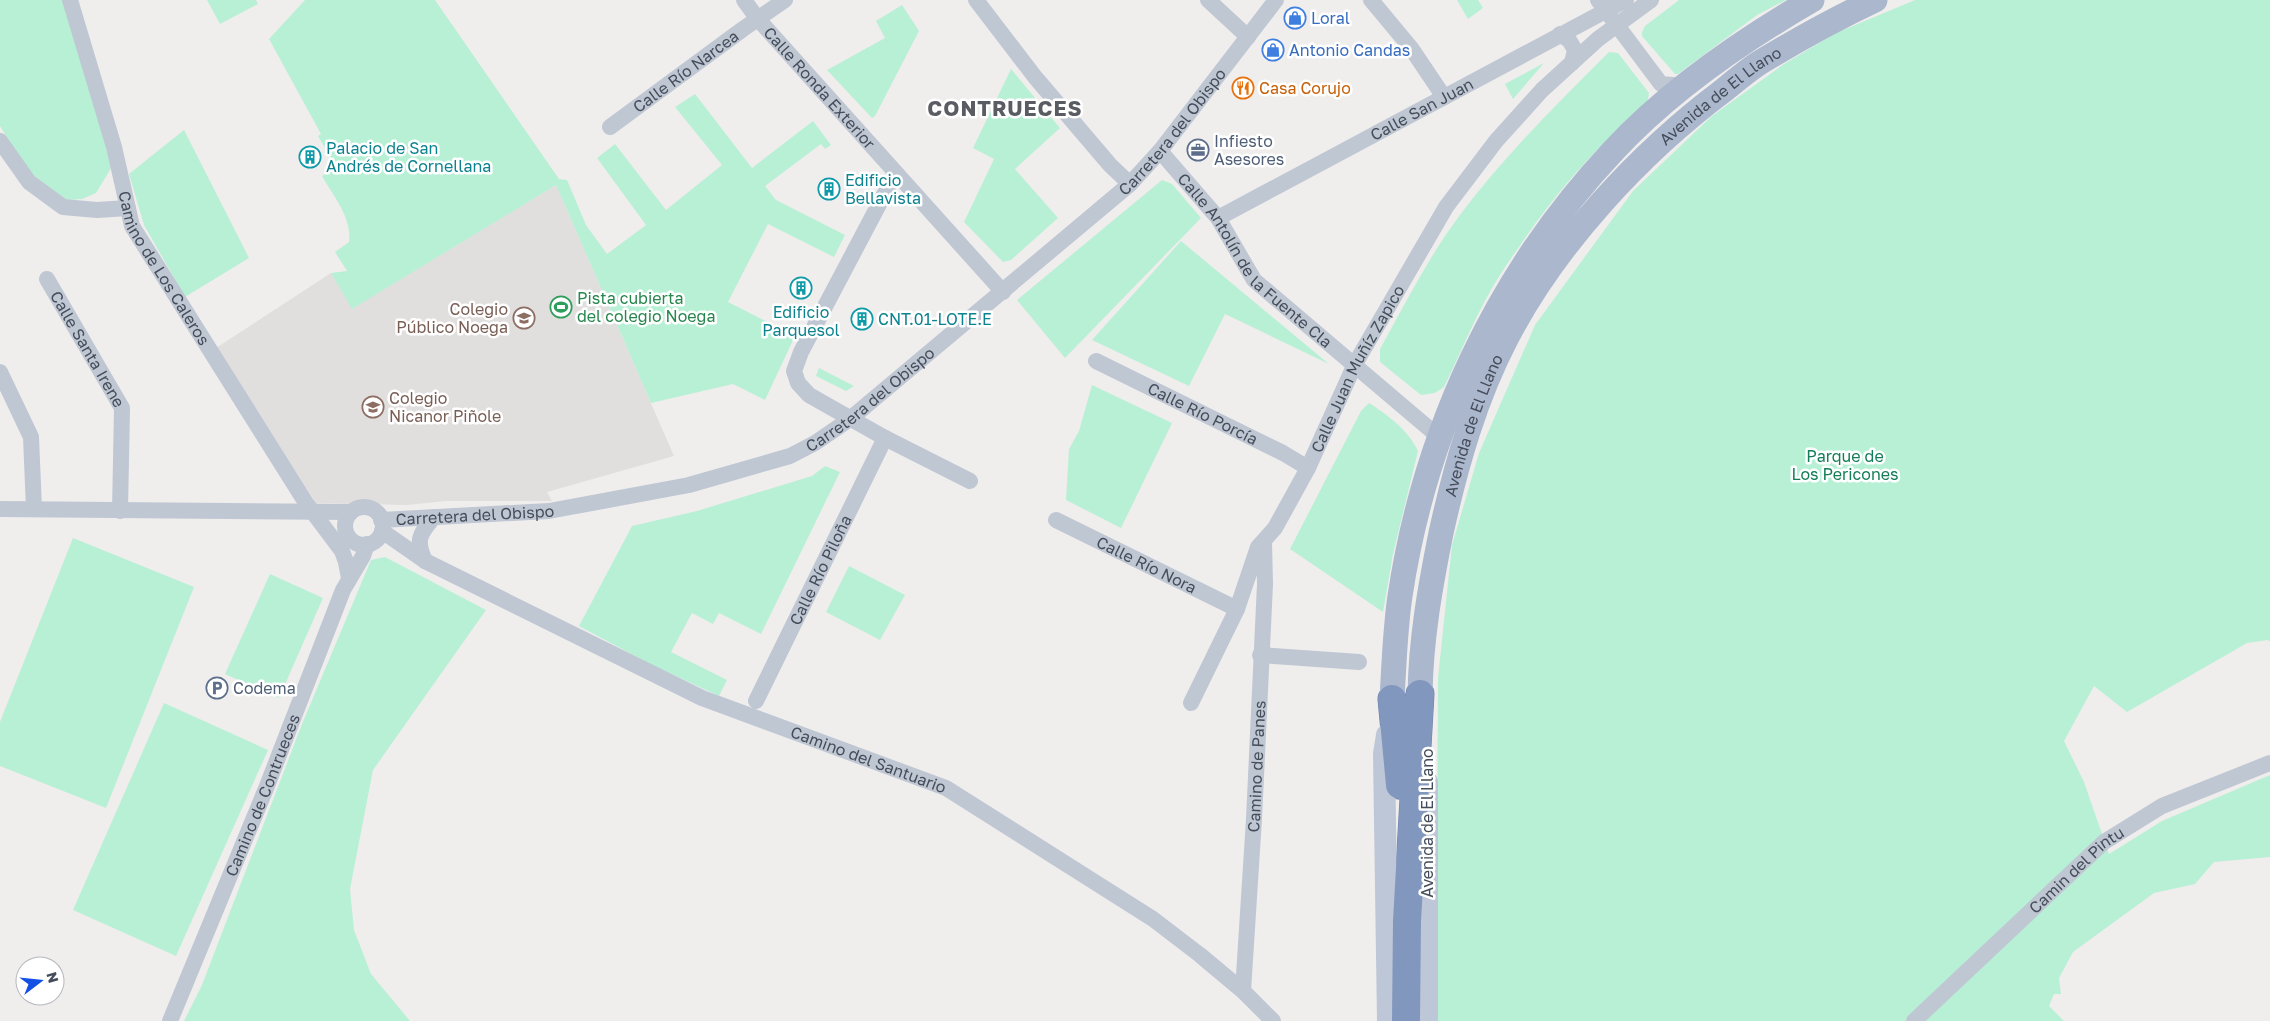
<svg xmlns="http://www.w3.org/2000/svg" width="2270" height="1021" font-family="'Golos Text',sans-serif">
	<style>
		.education { fill: #e1dede }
		.green { fill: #b8f0d6 }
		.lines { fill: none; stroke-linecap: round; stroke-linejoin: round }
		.motorway-casing { stroke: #6e82aa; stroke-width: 29 }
		.minor { stroke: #bfc7d3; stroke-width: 16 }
		.secondary { stroke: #bec7d7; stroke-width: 22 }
		.primary { stroke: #abb7cd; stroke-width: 25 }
		.motorway { stroke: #8297be; stroke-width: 28 }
		.labels { text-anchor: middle; stroke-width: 5; stroke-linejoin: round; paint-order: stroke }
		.shop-label { font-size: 16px; fill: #366cbe; stroke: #fff; text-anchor: start }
		.street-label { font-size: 16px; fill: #454d5b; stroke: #fff }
		.food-label { font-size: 16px; fill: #c56008; stroke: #fff; text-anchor: start }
		.service-label { font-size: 16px; fill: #4e5e75; stroke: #fff; text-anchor: start }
		.culture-label { font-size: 16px; fill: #0d838f; stroke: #fff; text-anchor: start }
		.leisure-label { font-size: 16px; fill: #27864d; stroke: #fff; text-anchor: start }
		.education-label { font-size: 16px; fill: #785e54; stroke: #fff; text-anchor: end }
		.park-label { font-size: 16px; fill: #137e58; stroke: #fff }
		.district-label { font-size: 21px; font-weight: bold; letter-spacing: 1px; fill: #595c62; stroke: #fff }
	</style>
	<rect width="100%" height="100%" fill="#f0eded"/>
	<path class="education" d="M 556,185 L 674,456 L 547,492 L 552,501 L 446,501 L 407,505 L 316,503 L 216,348 L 331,273 L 353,308 Z"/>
	<g class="green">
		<path d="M 0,0 L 63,0 L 99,117 L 111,168 L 96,193 L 82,199 L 66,200 L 27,170 L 0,126 Z"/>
		<path d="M 207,0 L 256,0 L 258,4 L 220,24 Z"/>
		<path d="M 305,0 L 435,0 L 559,179 L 567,180 L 586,225 L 607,254 L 646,225 L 597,158 L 615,144 L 666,210 L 722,165 L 675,107 L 695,94 L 752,168 L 813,121 L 831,145 L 825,149 L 821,144 L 765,186 L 776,200 L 845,235 L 834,257 L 768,224 L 728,302 L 795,336 L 765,400 L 733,384 L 651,403 L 556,185 L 352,309 L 331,273 L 347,271 L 335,252 L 349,242 C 352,217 333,196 322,176 L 336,167 L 318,136 L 321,134 L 269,39 Z"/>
		<path d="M 1457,0 L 1478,0 L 1483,8 L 1468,19 Z"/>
		<path d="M 1679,0 L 1786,0 L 1757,15 L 1678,74 L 1675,74 L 1642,36 L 1642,32 L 1645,26 Z"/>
		<path d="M 1915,0 L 2270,0 L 2270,642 L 2268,640 L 2247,643 L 2127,712 L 2094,686 L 2064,741 L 2084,782 L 2109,854 L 2162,821 L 2270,775 L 2270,857 L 2214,862 L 2195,884 L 2154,893 L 2073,952 L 2059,978 L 2061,994 L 2054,994 L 2049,1006 L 2064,1021 L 1436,1021 L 1438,678 L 1452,545 L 1479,453 L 1535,325 L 1633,191 L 1712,116 L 1784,64 L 1836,33 Z"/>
		<path d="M 902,5 L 919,31 L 875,116 L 872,118 L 827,70 L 885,38 L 876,21 Z"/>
		<path d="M 1609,52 L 1618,53 L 1649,93 L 1647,105 C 1588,151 1541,212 1500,275 C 1478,309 1462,350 1444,387 L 1435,393 L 1421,395 L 1380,362 L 1380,349 C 1405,304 1429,256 1460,215 C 1504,156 1557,104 1609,52 Z"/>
		<path d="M 1544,63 L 1513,99 L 1505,84 Z"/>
		<path d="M 1011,69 L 1060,128 L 1015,169 L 1058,218 L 1011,260 L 1003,262 L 964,222 L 994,159 L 973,148 Z"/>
		<path d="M 184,130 L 249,258 L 185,297 L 144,225 L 129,174 Z"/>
		<path d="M 1162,180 L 1172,184 L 1201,218 L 1065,358 L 1017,300 Z"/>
		<path d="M 1181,241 L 1329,364 L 1225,314 L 1189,386 L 1092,340 Z"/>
		<path d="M 819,368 L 854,386 L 846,391 L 816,376 Z"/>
		<path d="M 1092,385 L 1172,423 L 1121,528 L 1066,500 L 1069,449 L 1079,431 Z"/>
		<path d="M 1369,403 C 1388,415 1409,431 1418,451 L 1393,554 L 1383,612 L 1290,549 L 1361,411 Z"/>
		<path d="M 825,466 L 840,472 L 761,634 L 719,613 L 713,624 L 692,613 L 671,652 L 727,680 L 719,696 L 652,665 L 579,626 L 632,526 L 697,511 L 812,476 Z"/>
		<path d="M 73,538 L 194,587 L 106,808 L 0,766 L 0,722 Z"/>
		<path d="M 385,557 L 486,610 L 373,770 L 350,889 L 354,930 L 371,974 L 410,1021 L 184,1021 L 202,985 L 302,724 L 371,560 Z"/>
		<path d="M 849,566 L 905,595 L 880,640 L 826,612 Z"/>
		<path d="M 270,574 L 323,598 L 279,698 L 225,674 Z"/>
		<path d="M 164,703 L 268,750 L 176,956 L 73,910 Z"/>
	</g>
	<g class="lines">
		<g class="motorway-casing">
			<g id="motorway">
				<path d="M 1392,699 L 1400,785"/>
				<path d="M 1406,1021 L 1407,921 L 1420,694"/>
			</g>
		</g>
		<g class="minor">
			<path id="s1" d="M 70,0 L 114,147 L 132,226 L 306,503 L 342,551 L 346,562 L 349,578"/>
			<path id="s2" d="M 744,0 L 757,18 L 1003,292"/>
			<path d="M 976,0 L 1035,77 L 1110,165 L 1130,184"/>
			<path d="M 1208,0 L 1248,37"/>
			<path d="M 1371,0 L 1411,48 L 1444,97"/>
			<path d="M 1598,0 L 1661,84 L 1685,86"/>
			<path d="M 1560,34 L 1569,40 L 1575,50 L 1572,63"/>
			<path id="s3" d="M 610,127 L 743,29 L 785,0"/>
			<path d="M 0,141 L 29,182 L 63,207 L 97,210 L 128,208"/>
			<path id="s4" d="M 1160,151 L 1218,218 L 1254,280 L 1439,437"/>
			<path d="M 895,174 L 801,352 L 794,371 L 798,383 L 809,395 L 885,438 L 970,481"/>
			<path id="s5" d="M 1218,218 L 1626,0"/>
			<path id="s6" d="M 47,279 L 122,408 L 120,511"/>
			<path id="s7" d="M 1096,361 L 1283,453 L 1308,468"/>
			<path d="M 0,372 L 31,437 L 34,509"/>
			<circle cx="364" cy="526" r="19"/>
			<path d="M 0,509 L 351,512"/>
			<path id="s8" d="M 381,520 L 549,511 L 689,485 L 790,456 L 815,443 L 850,419 L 1130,184 L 1160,151 L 1276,0"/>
			<path id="s9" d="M 1056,520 L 1237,609"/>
			<path id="s10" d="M 382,531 L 425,561 L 702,698 L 946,788 L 1153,919 L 1200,955 L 1243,991 L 1273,1021"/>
			<path d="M 425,561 C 415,539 420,534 434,517"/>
			<path d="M 1260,655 L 1359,662"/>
			<path id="s11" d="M 756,701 L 885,438"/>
			<path id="s12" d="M 1191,703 L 1237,609 L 1258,547 L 1275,528 L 1308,468 L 1355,364 L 1446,207 L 1496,141 L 1542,90 L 1598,39 L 1651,0"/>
			<path id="s13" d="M 1243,991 L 1254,819 L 1265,584 L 1264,542"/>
			<path id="s14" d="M 170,1021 L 267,786 L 343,590 L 363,556 L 367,544"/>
			<path id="s15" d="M 1914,1021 L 2104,842 L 2162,806 L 2270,763"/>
		</g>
		<g class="secondary">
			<path d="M 1387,735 L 1384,754 L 1388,1021"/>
			<path d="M 1427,1021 L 1427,782"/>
		</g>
		<g class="primary">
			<path id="s16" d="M 1420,694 C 1421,638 1430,588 1441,533 C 1456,465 1475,398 1507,337 C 1556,243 1640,153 1724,90 C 1735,81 1747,71 1759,63 C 1797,40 1835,19 1875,0"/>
			<path d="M 1392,699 C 1394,665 1395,630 1400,596 C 1425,430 1498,273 1614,150 C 1669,91 1743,40 1812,0"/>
		</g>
		<use href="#motorway" class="motorway"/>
	</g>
	<defs>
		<g id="shop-ring" transform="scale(1.125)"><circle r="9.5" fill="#fff" stroke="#3f7fe0" stroke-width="1.5"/><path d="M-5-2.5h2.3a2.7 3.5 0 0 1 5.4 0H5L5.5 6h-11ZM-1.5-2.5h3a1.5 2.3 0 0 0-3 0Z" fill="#3f7fe0"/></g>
		<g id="restaurant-ring" transform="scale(1.125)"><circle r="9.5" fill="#fff" stroke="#e8710a" stroke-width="1.5"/><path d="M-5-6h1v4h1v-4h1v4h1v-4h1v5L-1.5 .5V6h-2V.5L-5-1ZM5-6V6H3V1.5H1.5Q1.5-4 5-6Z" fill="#e8710a"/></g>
		<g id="office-ring" transform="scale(1.125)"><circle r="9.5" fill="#fff" stroke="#5c6f8a" stroke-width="1.5"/><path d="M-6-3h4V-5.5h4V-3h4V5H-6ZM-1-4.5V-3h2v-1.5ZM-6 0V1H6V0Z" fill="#5c6f8a"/></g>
		<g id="building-ring" transform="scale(1.125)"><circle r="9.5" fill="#fff" stroke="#0f9aa8" stroke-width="1.5"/><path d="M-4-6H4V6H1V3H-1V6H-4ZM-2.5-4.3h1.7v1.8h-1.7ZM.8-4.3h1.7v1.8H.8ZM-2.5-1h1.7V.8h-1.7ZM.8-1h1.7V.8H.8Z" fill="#0f9aa8"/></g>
		<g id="stadium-ring" transform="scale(1.125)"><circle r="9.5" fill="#fff" stroke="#2e9e5b" stroke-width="1.5"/><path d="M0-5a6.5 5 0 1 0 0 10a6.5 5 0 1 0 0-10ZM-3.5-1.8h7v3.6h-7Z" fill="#2e9e5b"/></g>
		<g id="school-ring" transform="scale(1.125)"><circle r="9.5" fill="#fff" stroke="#8d6e63" stroke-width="1.5"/><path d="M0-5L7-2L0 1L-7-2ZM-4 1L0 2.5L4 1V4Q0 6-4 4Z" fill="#8d6e63"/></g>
		<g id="parking-ring" transform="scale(1.125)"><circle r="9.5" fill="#fff" stroke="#5c6f8a" stroke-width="1.5"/><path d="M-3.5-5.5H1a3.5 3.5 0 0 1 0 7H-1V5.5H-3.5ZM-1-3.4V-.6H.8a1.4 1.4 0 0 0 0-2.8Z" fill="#5c6f8a"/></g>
	</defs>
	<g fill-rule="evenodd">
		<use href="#shop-ring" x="1295" y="18"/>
		<use href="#shop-ring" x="1273" y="50"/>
		<use href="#restaurant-ring" x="1243" y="88"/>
		<use href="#office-ring" x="1198" y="150"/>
		<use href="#building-ring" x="310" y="157"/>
		<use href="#building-ring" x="829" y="189"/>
		<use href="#building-ring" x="801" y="288"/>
		<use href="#stadium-ring" x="561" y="307"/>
		<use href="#school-ring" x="524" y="318"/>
		<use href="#building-ring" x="862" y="319"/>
		<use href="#school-ring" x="373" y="407"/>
		<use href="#parking-ring" x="217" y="688"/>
	</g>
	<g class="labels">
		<g class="shop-label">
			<text x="1311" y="24">Loral</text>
			<text x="1289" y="56">Antonio Candas</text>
		</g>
		<g class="street-label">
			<text dy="6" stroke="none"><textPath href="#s3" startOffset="94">Calle Río Narcea</textPath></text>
			<text dy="6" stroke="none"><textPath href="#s2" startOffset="116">Calle Ronda Exterior</textPath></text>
			<text dy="6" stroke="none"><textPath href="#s16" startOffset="695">Avenida de El Llano</textPath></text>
			<text dy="6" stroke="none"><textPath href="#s5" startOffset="231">Calle San Juan</textPath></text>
			<text dy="6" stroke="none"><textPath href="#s8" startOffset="919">Carretera del Obispo</textPath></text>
			<text dy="6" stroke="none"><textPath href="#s4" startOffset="146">Calle Antolín de la Fuente Cla</textPath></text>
			<text dy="6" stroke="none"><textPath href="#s1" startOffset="286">Camino de Los Caleros</textPath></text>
			<text dy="6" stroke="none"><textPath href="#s6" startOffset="81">Calle Santa Irene</textPath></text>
			<text dy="6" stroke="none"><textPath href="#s12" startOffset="375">Calle Juan Muñíz Zapico</textPath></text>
			<text dy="6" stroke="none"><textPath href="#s8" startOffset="514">Carretera del Obispo</textPath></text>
			<text dy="6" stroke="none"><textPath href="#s7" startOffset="119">Calle Río Porcía</textPath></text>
			<text dy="6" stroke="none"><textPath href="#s16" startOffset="275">Avenida de El Llano</textPath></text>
			<text dy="6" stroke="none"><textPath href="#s8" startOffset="94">Carretera del Obispo</textPath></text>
			<text dy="6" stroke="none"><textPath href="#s9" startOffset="101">Calle Río Nora</textPath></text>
			<text dy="6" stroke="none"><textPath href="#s11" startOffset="146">Calle Río Piloña</textPath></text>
			<text dy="6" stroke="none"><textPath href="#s10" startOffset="539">Camino del Santuario</textPath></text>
			<text dy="6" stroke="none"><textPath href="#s13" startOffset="225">Camino de Panes</textPath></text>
			<text dy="6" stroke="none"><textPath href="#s14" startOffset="244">Camino de Contrueces</textPath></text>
			<text transform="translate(1427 823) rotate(-90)" y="6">Avenida de El Llano</text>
			<text dy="6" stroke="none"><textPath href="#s15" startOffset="222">Camin del Pintu</textPath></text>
		</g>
		<g class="food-label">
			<text x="1259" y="94">Casa Corujo</text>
		</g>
		<g class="service-label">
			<text x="1214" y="147">Infiesto<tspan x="1214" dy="18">Asesores</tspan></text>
			<text x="233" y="694">Codema</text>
		</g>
		<g class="culture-label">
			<text x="326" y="154">Palacio de San<tspan x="326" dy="18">Andrés de Cornellana</tspan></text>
			<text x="845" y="186">Edificio<tspan x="845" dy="18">Bellavista</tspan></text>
			<text x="801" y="318" text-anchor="middle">Edificio<tspan x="801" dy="18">Parquesol</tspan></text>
			<text x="878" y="325">CNT.01-LOTE.E</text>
		</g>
		<g class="leisure-label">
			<text x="577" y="304">Pista cubierta<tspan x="577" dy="18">del colegio Noega</tspan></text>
		</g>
		<g class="education-label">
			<text x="508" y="315">Colegio<tspan x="508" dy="18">Público Noega</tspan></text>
			<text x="389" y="404" text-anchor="start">Colegio<tspan x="389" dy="18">Nicanor Piñole</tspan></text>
		</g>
		<g class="park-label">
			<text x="1845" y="462">Parque de<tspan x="1845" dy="18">Los Pericones</tspan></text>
		</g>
		<g class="district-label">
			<text x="1005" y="116">CONTRUECES</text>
		</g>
	</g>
	<g transform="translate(40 981) rotate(74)"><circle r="24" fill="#ffffff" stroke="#b5b8bd"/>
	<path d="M0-4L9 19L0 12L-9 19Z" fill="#1350e3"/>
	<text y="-8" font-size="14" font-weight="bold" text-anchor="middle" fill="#454d5b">N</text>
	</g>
</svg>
